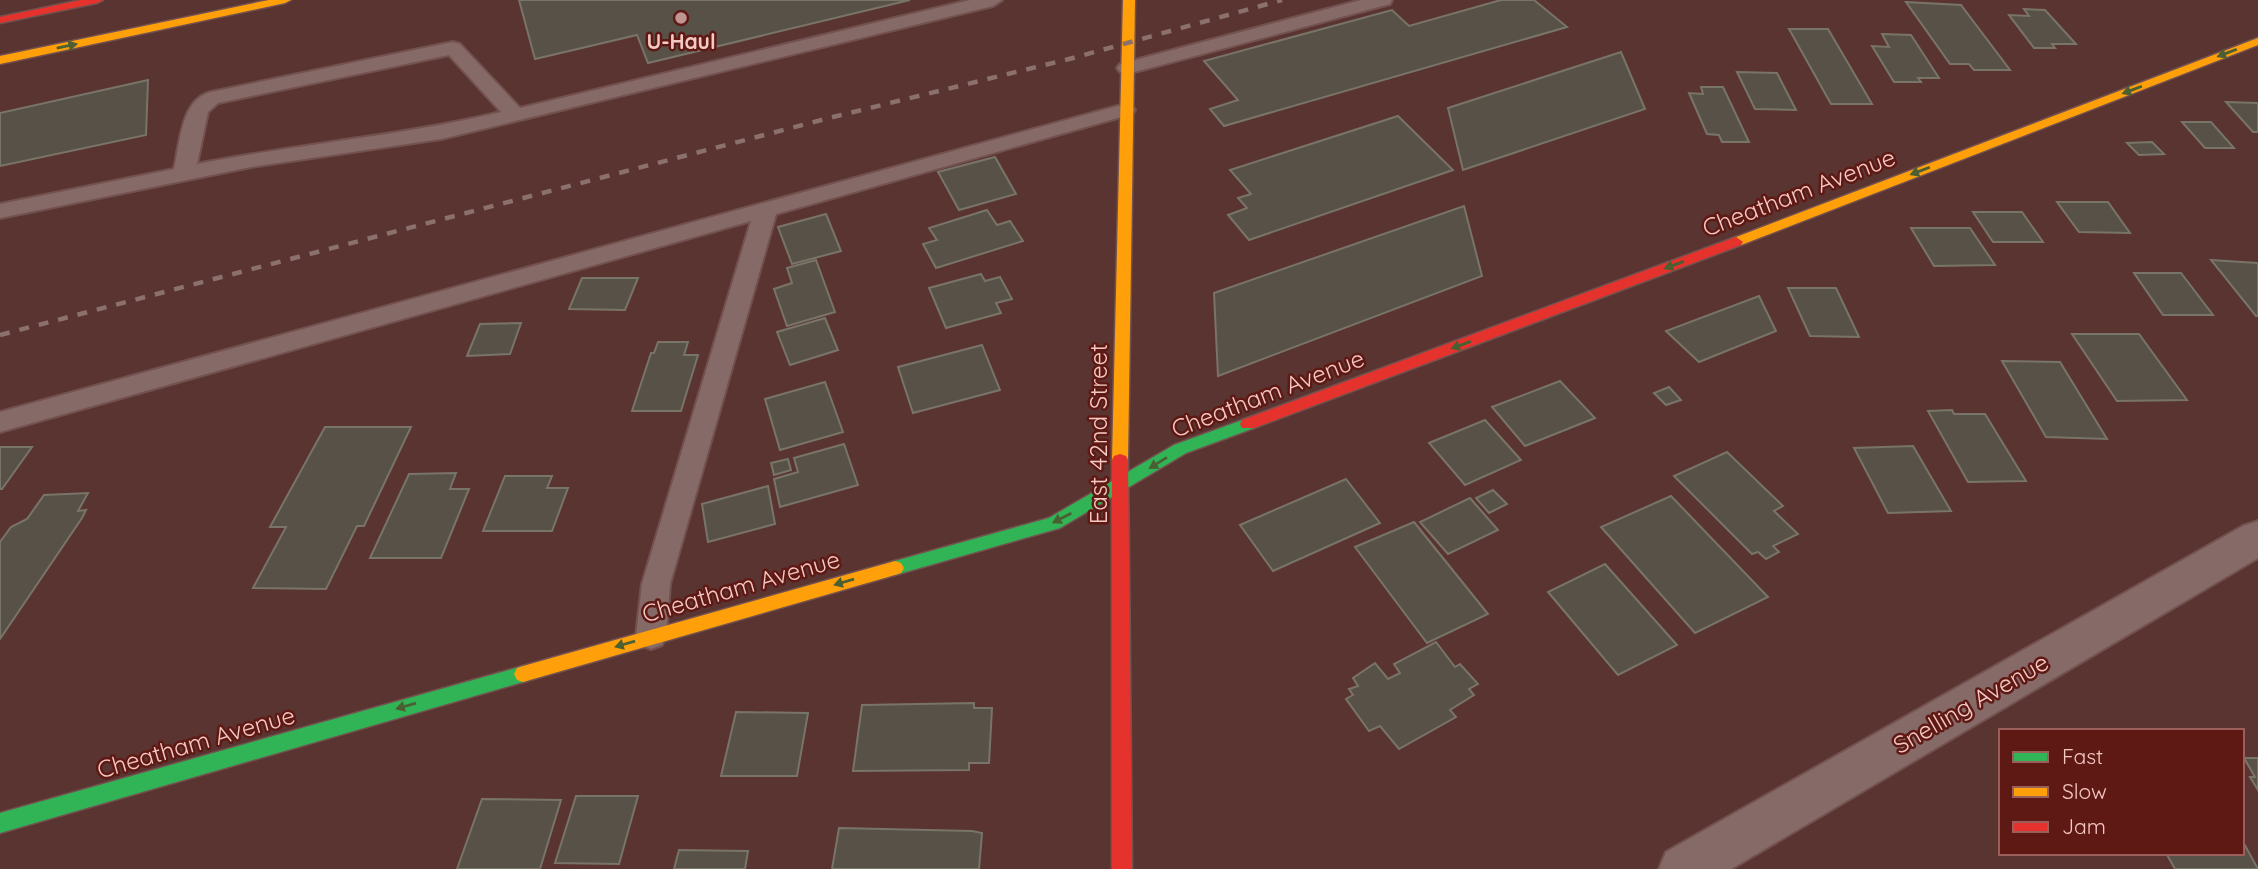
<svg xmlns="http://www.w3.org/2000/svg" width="2258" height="869" font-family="Quicksand,sans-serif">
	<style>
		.building { fill: #585147; stroke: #797468; stroke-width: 2 }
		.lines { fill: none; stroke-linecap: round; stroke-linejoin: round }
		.lane-casing { stroke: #73514f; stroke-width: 4 }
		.street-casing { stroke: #73514f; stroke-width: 4 }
		.fast-casing { stroke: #73514f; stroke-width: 3 }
		.slow-casing { stroke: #73514f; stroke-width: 3 }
		.jam-casing { stroke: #73514f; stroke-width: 3 }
		.lane { fill: #866a67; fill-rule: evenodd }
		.street { fill: #866a67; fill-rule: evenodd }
		.fast { fill: #30b455; fill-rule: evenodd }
		.slow { fill: #ff9f0a; fill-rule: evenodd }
		.jam { fill: #e5322d; fill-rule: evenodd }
		.rail { stroke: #8c706d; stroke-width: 4.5; stroke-dasharray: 10 10; stroke-linecap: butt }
		.oneway { fill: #4a5f32 }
		.poi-dot { fill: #be9590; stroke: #5f1915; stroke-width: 2.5 }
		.labels { text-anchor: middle; stroke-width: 5; stroke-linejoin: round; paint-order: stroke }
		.far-poi-label { font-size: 21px; font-weight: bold; fill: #f4c9c3; stroke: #5f1915 }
		.street-label { font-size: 24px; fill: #f4c9c3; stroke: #5f1915 }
	</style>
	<rect width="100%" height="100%" fill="#5a3431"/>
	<g class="building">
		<path d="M 519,0 L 910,0 L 648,63 L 637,35 L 535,59 Z"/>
		<path d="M 1501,0 L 1534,0 L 1567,27 L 1224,126 L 1210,109 L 1238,100 L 1204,61 L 1392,10 L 1409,26 Z"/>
		<path d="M 1906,2 L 1961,5 L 2010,70 L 1974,70 L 1969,64 L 1950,64 Z"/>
		<path d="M 2024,9 L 2045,10 L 2076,44 L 2052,44 L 2055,48 L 2034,48 L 2009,15 L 2029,16 Z"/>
		<path d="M 1789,29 L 1828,29 L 1872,104 L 1831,104 Z"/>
		<path d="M 1882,34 L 1911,35 L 1939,78 L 1918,78 L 1921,82 L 1894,82 L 1872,46 L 1889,47 Z"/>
		<path d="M 1621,52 L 1645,109 L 1463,170 L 1448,108 Z"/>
		<path d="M 1737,72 L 1777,73 L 1796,110 L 1755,109 Z"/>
		<path d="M 148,80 L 146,135 L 0,166 L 0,113 Z"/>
		<path d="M 1701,87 L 1723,87 L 1749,142 L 1722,142 L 1719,135 L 1707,134 L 1689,93 L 1703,94 Z"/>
		<path d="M 2226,102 L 2258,103 L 2258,132 L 2253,132 Z"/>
		<path d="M 1398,116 L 1453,170 L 1249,240 L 1228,215 L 1247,208 L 1238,198 L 1251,194 L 1230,170 Z"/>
		<path d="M 2182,122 L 2211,122 L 2234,148 L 2205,148 Z"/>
		<path d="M 2152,142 L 2164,154 L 2139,155 L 2127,143 Z"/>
		<path d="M 995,157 L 1016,194 L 959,210 L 938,172 Z"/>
		<path d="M 2057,202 L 2108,202 L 2130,233 L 2079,232 Z"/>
		<path d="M 1464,206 L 1482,276 L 1218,376 L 1214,293 Z"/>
		<path d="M 987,210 L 997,225 L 1010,221 L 1023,241 L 936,268 L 923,244 L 937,240 L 929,228 Z"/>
		<path d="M 1973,212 L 2022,212 L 2043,242 L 1993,242 Z"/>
		<path d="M 826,214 L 841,251 L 792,264 L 778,227 Z"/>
		<path d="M 1911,228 L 1970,228 L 1995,265 L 1934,266 Z"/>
		<path d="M 816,260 L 835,312 L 787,326 L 774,289 L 792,283 L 787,268 Z"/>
		<path d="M 2211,260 L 2258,263 L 2258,316 L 2256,316 Z"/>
		<path d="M 2134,273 L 2181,273 L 2213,315 L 2163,315 Z"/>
		<path d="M 981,274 L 985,281 L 1000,277 L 1012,299 L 996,303 L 1001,313 L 946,328 L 929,288 Z"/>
		<path d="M 582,278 L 638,278 L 625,310 L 569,309 Z"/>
		<path d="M 1788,288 L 1836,288 L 1859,337 L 1810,336 Z"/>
		<path d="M 1759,296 L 1776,331 L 1699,362 L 1666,331 Z"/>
		<path d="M 825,318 L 838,350 L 790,365 L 777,332 Z"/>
		<path d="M 521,323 L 510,354 L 467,356 L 480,324 Z"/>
		<path d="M 2072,334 L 2139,334 L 2187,400 L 2117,401 Z"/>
		<path d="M 658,342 L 688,342 L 684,355 L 698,355 L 681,411 L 632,411 L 651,353 L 654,353 Z"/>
		<path d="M 982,345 L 1000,390 L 913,413 L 898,367 Z"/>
		<path d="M 2002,361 L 2060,362 L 2107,439 L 2046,437 Z"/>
		<path d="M 1560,381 L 1595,418 L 1525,446 L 1492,407 Z"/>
		<path d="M 825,382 L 843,432 L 780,450 L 765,399 Z"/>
		<path d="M 1669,387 L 1681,400 L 1666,405 L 1654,393 Z"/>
		<path d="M 1952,410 L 1954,414 L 1985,414 L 2026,481 L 1968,482 L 1928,411 Z"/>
		<path d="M 1485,420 L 1521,460 L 1465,485 L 1429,443 Z"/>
		<path d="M 325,427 L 411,427 L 364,526 L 357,526 L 326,589 L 253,588 L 286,527 L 270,527 Z"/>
		<path d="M 844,444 L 858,485 L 780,507 L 774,479 L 798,472 L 794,458 Z"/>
		<path d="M 1913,446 L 1951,511 L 1888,513 L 1854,448 Z"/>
		<path d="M 0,447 L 32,447 L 2,489 L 0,489 Z"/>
		<path d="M 1727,452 L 1783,506 L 1774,511 L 1798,534 L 1773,546 L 1779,552 L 1766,559 L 1758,552 L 1752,554 L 1674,476 Z"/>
		<path d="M 788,459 L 791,470 L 774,475 L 771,463 Z"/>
		<path d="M 456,473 L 450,489 L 469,489 L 441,558 L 370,558 L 409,474 Z"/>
		<path d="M 505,476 L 552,476 L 547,488 L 568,488 L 552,531 L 483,531 Z"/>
		<path d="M 1346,479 L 1380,523 L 1273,571 L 1240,525 Z"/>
		<path d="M 768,486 L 775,524 L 708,542 L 702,504 Z"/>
		<path d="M 1493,490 L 1507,504 L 1489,513 L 1476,498 Z"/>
		<path d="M 88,493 L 78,511 L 86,510 L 82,518 L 0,639 L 0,542 L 11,527 L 27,519 L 44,495 Z"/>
		<path d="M 1671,496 L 1768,597 L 1695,633 L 1601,527 Z"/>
		<path d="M 1470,498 L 1498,530 L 1448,554 L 1420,522 Z"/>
		<path d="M 1414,522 L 1488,614 L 1427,643 L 1355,547 Z"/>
		<path d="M 1605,564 L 1677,645 L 1618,675 L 1548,592 Z"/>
		<path d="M 1436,642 L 1455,667 L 1460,664 L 1478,684 L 1469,689 L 1474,695 L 1450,710 L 1456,717 L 1399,749 L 1380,726 L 1369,731 L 1346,699 L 1353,695 L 1349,689 L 1358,686 L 1353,678 L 1375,663 L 1388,679 L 1400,673 L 1394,664 Z"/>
		<path d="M 974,703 L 974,708 L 992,708 L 989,763 L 969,763 L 969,770 L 853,771 L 862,705 Z"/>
		<path d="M 736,712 L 808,713 L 797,776 L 721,776 Z"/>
		<path d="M 2244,758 L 2258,758 L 2258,790 L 2250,777 L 2255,777 Z"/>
		<path d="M 576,796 L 638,796 L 619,864 L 555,863 Z"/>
		<path d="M 482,799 L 561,800 L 540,869 L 457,869 Z"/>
		<path d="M 839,828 L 972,831 L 982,833 L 979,869 L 832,869 Z"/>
		<path d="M 2242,840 L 2258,869 L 2175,869 L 2166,853 L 2242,853 Z"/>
		<path d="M 679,850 L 748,851 L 745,869 L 674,869 Z"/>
	</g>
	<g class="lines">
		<g class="lane-casing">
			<g id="lane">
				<path d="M 970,0 L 1002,0 L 993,6 L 441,139 L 251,167 L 0,218 L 0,204 L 174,169 C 180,143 181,99 211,92 L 453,42 L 460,44 L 520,108 ZM 449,55 L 501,112 C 401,136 298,144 197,164 L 208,112 L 218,103 Z"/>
				<path d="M 1361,0 L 1392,0 L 1390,4 L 1127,74 L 1120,72 L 1117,68 L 1120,64 Z"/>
				<path d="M 1125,104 L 1132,106 L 1135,110 L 1132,114 L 776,214 L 670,584 L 666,636 L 662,645 L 651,649 L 640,645 L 636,636 L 642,584 L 751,221 L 0,432 L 0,412 Z"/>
			</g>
		</g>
		<g class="street-casing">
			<path id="street" d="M 2258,521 L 2258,558 L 1731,869 L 1659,869 L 1666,852 L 2243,526 Z"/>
		</g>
		<g class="fast-casing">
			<g id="fast">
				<path d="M 1248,418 L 1256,424 L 1254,428 L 1186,453 L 1060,528 L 895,575 L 889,573 L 886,568 L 889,563 L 895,561 L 1049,518 L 1174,445 Z"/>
				<path d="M 523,666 L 529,668 L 532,674 L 529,680 L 523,682 L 0,833 L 0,813 Z"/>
			</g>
		</g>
		<g class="slow-casing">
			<g id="slow">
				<path d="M 269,0 L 291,0 L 285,3 L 0,64 L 0,56 Z"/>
				<path d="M 1123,0 L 1135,0 L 1128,460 L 1126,464 L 1114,464 L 1112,460 Z"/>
				<path d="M 2258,38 L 2258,45 L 1741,245 L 1731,245 L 1729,242 L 1731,239 Z"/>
				<path d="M 895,561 L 901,563 L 904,568 L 901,573 L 895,575 L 523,682 L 517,680 L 514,674 L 517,668 L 523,666 Z"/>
			</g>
		</g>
		<g class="jam-casing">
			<g id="jam">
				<path d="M 81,0 L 103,0 L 97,3 L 0,23 L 0,17 Z"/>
				<path d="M 1736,237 L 1743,242 L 1741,245 L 1254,428 L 1242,428 L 1240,424 L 1242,420 Z"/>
				<path d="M 1120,454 L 1126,456 L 1128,460 L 1132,869 L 1112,869 L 1112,460 L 1114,456 Z"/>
			</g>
		</g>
		<use href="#lane" class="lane"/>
		<use href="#street" class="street"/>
		<use href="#fast" class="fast"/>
		<use href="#slow" class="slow"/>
		<use href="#jam" class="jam"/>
		<path class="rail" d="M 0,335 L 833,117 L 1073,58 L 1282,0"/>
	</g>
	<defs><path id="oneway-solid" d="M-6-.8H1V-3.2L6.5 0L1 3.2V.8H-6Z" transform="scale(1.75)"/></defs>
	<g class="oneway">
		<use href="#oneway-solid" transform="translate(67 46) rotate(-12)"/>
		<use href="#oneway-solid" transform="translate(2227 53) rotate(159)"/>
		<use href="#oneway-solid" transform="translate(2132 90) rotate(159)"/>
		<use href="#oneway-solid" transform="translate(1920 171) rotate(159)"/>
		<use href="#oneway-solid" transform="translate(1674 265) rotate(160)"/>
		<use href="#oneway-solid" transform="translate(1461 345) rotate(160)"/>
		<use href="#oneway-solid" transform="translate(1158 463) rotate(148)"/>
		<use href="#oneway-solid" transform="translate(1062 518) rotate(153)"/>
		<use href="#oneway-solid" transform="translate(844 582) rotate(164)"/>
		<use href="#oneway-solid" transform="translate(625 644) rotate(164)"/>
		<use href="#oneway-solid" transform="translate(406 706) rotate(164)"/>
	</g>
	<circle class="poi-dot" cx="681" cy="18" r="7"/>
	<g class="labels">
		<g class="far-poi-label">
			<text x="681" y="49">U-Haul</text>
		</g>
		<g class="street-label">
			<text transform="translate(1799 193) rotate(-21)" y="8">Cheatham Avenue</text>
			<text transform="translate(1268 394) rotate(-21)" y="8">Cheatham Avenue</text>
			<text transform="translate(1099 434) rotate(-90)" y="8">East 42nd Street</text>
			<text transform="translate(741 587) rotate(-16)" y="8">Cheatham Avenue</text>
			<text transform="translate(1971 704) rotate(-30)" y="8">Snelling Avenue</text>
			<text transform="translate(196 743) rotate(-16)" y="8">Cheatham Avenue</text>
		</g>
	</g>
	<rect x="1999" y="729" width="245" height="126" fill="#5f1915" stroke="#9b5f5b" stroke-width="2"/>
	<rect x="2013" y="752" width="35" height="10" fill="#30b455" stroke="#9b5f5b" stroke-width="2"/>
	<text x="2062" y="764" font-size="21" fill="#f4c9c3">Fast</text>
	<rect x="2013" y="787" width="35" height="10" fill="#ff9f0a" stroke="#9b5f5b" stroke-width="2"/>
	<text x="2062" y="799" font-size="21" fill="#f4c9c3">Slow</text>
	<rect x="2013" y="822" width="35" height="10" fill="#e5322d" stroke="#9b5f5b" stroke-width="2"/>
	<text x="2062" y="834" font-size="21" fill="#f4c9c3">Jam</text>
</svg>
